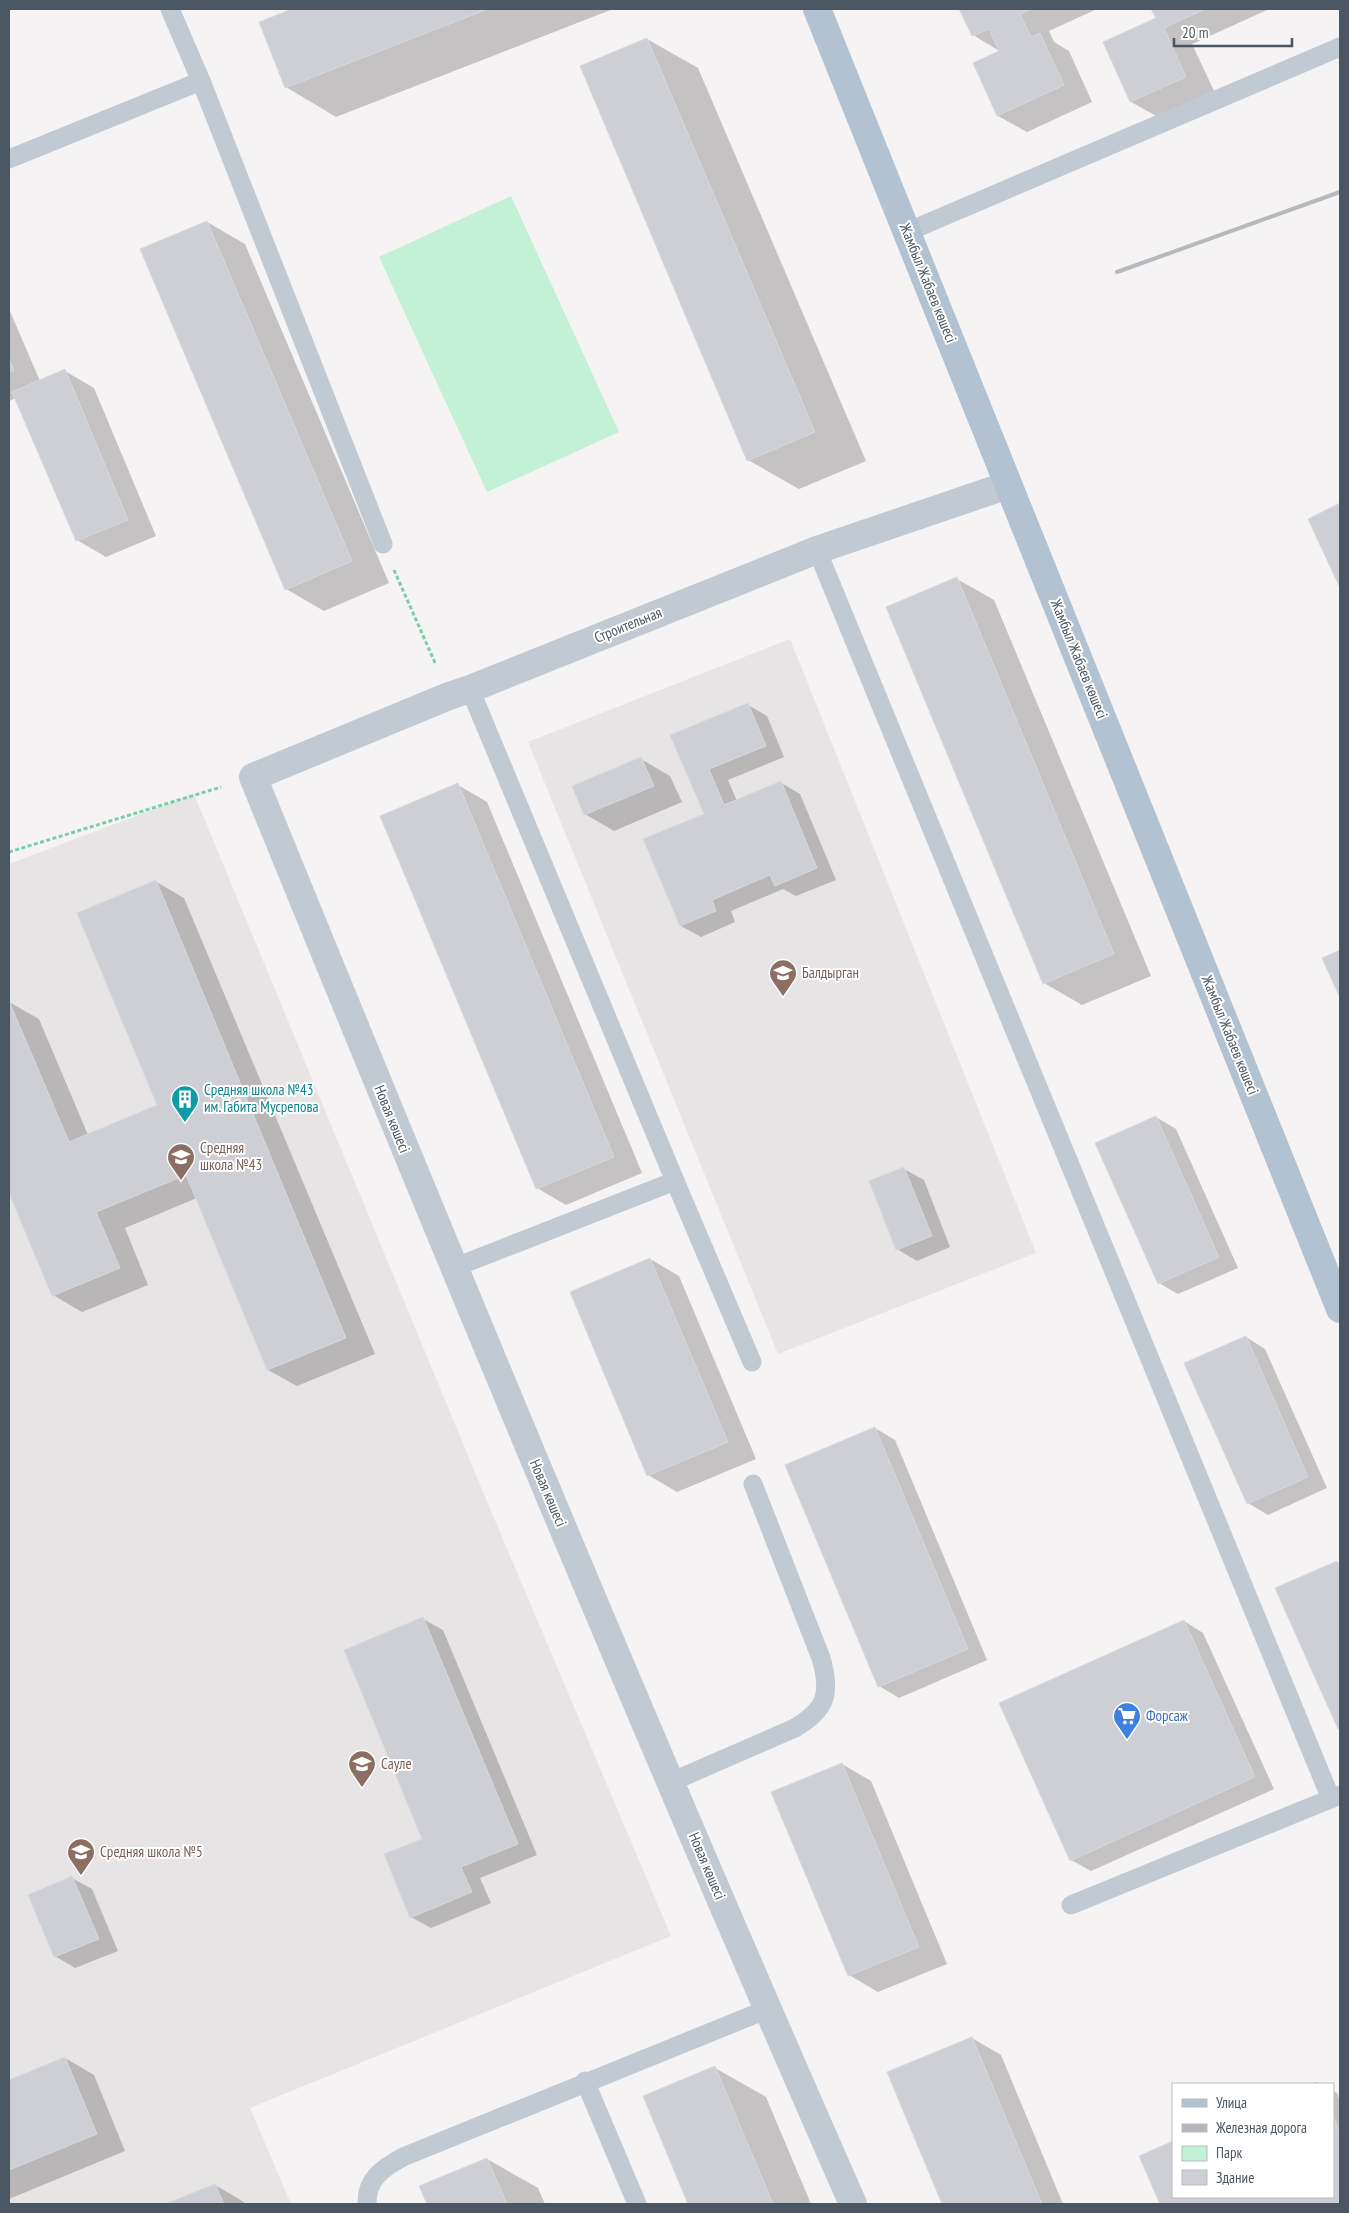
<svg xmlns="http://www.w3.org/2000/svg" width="1349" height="2213" font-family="'PT Sans Narrow',sans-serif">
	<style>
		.education { fill: #e6e4e5 }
		.green { fill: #c3f1d5 }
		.shadow { fill: #0003 }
		.building { fill: #cdcfd5; stroke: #d7d9de }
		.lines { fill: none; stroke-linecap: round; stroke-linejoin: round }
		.path { stroke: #7ad0a6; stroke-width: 3; stroke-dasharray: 4 2.5; stroke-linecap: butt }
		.service { stroke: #c1cad2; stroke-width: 19 }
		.minor { stroke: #c1cad2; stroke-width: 28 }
		.primary { stroke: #b3c2d1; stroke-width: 28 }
		.rail { stroke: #b5b8bd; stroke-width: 4 }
		.labels { text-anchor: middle; stroke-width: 4; stroke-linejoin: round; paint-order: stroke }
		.street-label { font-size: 15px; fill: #4a5661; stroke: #fff }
		.education-label { font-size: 15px; fill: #785e54; stroke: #fff; text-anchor: start }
		.culture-label { font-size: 15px; fill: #0d838f; stroke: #fff; text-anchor: start }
		.shop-label { font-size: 15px; fill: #366cbe; stroke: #fff; text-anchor: start }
	</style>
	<rect width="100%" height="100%" fill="#f5f3f3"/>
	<g class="education">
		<path d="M 790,639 L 1036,1253 L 778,1354 L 528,742 Z"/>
		<path d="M 194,794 L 486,1499 L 671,1936 L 250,2108 L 291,2204 L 9,2204 L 9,864 Z"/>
	</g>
	<path class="green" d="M 511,196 L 619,432 L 487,492 L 379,257 Z"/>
	<g class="shadow">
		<path d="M 296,9 L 613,9 L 336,117 L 286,87 L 261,22 Z"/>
		<path d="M 961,9 L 1097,9 L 1049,31 L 1054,42 L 1069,51 L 1092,102 L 1027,132 L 998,116 L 1001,52 L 973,35 Z"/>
		<path d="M 1153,9 L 1266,9 L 1267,10 L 1192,44 L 1215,93 L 1160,118 L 1131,102 L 1104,43 L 1157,18 Z"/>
		<path d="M 647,39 L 698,68 L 866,461 L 799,489 L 748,460 Z"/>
		<path d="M 207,222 L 245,244 L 389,583 L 324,611 L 286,589 Z"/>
		<path d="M 9,309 L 40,381 L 65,371 L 94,388 L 156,536 L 106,557 L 77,540 L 16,398 L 9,401 Z"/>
		<path d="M 1340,505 L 1340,585 L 1310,519 Z"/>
		<path d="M 957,579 L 994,600 L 1151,976 L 1082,1005 L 1044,983 Z"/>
		<path d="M 748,705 L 767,716 L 784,757 L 728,780 L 737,801 L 780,782 L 800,794 L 836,880 L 796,896 L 783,889 L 731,911 L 735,922 L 701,937 L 681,926 L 705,815 L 672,736 Z"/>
		<path d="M 641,759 L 670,776 L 682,802 L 614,831 L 585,814 Z"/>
		<path d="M 458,785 L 487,802 L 642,1173 L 566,1205 L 537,1188 Z"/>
		<path d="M 155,881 L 184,898 L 375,1354 L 297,1386 L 268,1370 L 197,1198 L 125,1228 L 148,1285 L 82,1312 L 53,1295 L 9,1189 L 9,1002 L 39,1019 L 88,1135 L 159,1105 Z"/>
		<path d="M 1156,1117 L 1176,1129 L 1238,1268 L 1178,1294 L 1159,1283 Z"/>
		<path d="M 904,1169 L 924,1180 L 950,1247 L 917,1261 L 897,1249 Z"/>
		<path d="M 650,1259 L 679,1276 L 756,1459 L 677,1492 L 648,1475 Z"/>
		<path d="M 1246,1337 L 1265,1349 L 1327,1488 L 1268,1515 L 1248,1503 Z"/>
		<path d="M 875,1428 L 895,1440 L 987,1660 L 899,1698 L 879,1686 Z"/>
		<path d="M 1337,1562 L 1340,1564 L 1340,1728 L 1339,1728 Z"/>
		<path d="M 423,1619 L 443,1630 L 537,1855 L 480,1878 L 491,1903 L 431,1928 L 411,1917 L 424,1839 Z"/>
		<path d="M 1184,1621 L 1203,1633 L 1274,1789 L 1091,1871 L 1071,1860 Z"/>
		<path d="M 842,1764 L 871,1781 L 947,1964 L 878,1992 L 849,1975 L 773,1792 Z"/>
		<path d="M 72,1878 L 92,1889 L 118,1951 L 75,1968 L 55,1956 Z"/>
		<path d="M 972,2038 L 1001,2055 L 1063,2204 L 944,2204 L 889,2073 Z"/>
		<path d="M 65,2058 L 94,2075 L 125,2151 L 9,2199 L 9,2081 Z"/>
		<path d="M 715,2068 L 766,2097 L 811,2204 L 690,2204 L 645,2097 Z"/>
		<path d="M 1317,2082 L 1322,2084 L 1311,2084 Z"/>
		<path d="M 1333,2091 L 1337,2093 L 1340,2101 L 1340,2204 L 1162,2204 L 1141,2157 L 1173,2197 L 1333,2197 Z"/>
		<path d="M 487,2159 L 538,2188 L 545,2204 L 428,2204 L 421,2187 Z"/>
		<path d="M 215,2185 L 244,2202 L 245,2204 L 168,2204 Z"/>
	</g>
	<g class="building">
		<path d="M 292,9 L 488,9 L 285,88 L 259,22 Z"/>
		<path d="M 959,9 L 1032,9 L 1020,14 L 1031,37 L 1040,33 L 1064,85 L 997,116 L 973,63 L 999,51 L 989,29 L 972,36 Z"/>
		<path d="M 1151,9 L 1205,9 L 1164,28 L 1186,77 L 1130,102 L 1103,42 L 1156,18 Z"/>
		<path d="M 647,38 L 815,432 L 747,461 L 580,66 Z"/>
		<path d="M 207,221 L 352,561 L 285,590 L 140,249 Z"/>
		<path d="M 9,359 L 14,370 L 9,372 Z"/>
		<path d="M 65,369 L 128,520 L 76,541 L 12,392 Z"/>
		<path d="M 1340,503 L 1340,588 L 1308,519 Z"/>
		<path d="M 957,577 L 1114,954 L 1043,984 L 886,607 Z"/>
		<path d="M 748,703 L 766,746 L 709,769 L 724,805 L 781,781 L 817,868 L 775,886 L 770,875 L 712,900 L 716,911 L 680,926 L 643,839 L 704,814 L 670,735 Z"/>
		<path d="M 641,757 L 654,786 L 584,815 L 572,786 Z"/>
		<path d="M 458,783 L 614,1157 L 536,1189 L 380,816 Z"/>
		<path d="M 156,880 L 346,1338 L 267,1370 L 186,1175 L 96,1212 L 120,1268 L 52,1296 L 9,1193 L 9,1001 L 69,1142 L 157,1105 L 77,913 Z"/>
		<path d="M 1340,950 L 1340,998 L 1322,958 Z"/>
		<path d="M 1156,1116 L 1219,1257 L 1158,1284 L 1095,1143 Z"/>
		<path d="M 904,1167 L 932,1236 L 896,1250 L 869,1181 Z"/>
		<path d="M 650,1258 L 728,1442 L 647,1476 L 570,1292 Z"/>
		<path d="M 1246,1336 L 1308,1477 L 1247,1504 L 1184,1363 Z"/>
		<path d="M 875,1427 L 968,1649 L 878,1687 L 785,1465 Z"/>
		<path d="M 1337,1561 L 1340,1568 L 1340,1728 L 1338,1729 L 1275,1588 Z"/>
		<path d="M 423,1617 L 518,1844 L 461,1867 L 472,1892 L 410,1918 L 384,1854 L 422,1839 L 344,1650 Z"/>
		<path d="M 1184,1620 L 1255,1777 L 1070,1861 L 999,1703 Z"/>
		<path d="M 842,1763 L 919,1947 L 848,1976 L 771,1792 Z"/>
		<path d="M 72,1876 L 99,1939 L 54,1957 L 28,1895 Z"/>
		<path d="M 972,2037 L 1042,2204 L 942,2204 L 887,2072 Z"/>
		<path d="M 65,2057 L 97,2134 L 9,2170 L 9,2080 Z"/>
		<path d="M 715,2066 L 773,2204 L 688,2204 L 643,2096 Z"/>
		<path d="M 1333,2115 L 1340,2133 L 1340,2204 L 1160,2204 L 1139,2156 L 1173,2141 L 1173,2197 L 1333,2197 Z"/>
		<path d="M 487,2158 L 507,2204 L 427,2204 L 419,2186 Z"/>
		<path d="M 215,2184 L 224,2204 L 165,2204 Z"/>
	</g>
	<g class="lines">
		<g class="path">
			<path d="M 394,570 L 436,665"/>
			<path d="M 9,852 L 221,787"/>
		</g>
		<g class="service">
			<path d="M 201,81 L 383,544"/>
			<path d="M 9,159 L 201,81 L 170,9"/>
			<path d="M 907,232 L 1340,47"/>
			<path d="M 817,550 L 1331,1799"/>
			<path d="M 470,689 L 675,1181 L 752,1362"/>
			<path d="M 453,1268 L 675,1181"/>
			<path d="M 671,1782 L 795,1728 C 827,1709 831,1693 821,1658 L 753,1484"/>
			<path d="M 1071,1905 L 1340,1795"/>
			<path d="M 585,2081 L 637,2204"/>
			<path d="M 367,2204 C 366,2179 383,2168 403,2157 L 768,2009"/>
		</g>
		<path class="minor" d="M 853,2204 C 645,1732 448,1255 253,777 L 449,696 L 470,689 L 817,550 L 1008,485"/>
		<path class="primary" d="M 817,9 L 1340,1309"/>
		<path class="rail" d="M 1117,272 L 1340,192"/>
	</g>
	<defs>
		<g id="school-pin" transform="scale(1.4375)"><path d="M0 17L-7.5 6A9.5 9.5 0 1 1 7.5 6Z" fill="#8d6e63" stroke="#fff"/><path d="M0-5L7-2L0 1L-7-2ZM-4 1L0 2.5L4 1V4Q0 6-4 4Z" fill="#fff"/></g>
		<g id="building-pin" transform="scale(1.4375)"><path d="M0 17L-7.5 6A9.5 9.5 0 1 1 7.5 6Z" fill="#0f9aa8" stroke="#fff"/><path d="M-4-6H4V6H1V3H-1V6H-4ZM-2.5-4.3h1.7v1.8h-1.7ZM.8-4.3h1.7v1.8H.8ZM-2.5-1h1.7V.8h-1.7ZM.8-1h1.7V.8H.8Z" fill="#fff"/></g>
		<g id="supermarket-pin" transform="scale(1.4375)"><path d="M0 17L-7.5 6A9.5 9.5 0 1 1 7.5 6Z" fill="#3f7fe0" stroke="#fff"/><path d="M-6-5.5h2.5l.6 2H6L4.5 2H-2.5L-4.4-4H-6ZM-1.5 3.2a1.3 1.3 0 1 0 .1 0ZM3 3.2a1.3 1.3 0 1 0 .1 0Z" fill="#fff"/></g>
	</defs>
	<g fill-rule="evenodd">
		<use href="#school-pin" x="783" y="973"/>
		<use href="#building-pin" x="185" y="1099"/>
		<use href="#school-pin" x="181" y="1157"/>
		<use href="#supermarket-pin" x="1127" y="1716"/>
		<use href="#school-pin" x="362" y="1764"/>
		<use href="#school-pin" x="81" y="1852"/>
	</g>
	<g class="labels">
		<g class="street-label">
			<text transform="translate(928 283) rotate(68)" y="5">Жамбыл Жабаев көшесі</text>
			<text transform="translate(628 625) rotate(-22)" y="5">Строительная</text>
			<text transform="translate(1079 659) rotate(68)" y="5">Жамбыл Жабаев көшесі</text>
			<text transform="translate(1230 1035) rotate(68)" y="5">Жамбыл Жабаев көшесі</text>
			<text transform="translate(392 1119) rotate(68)" y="5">Новая көшесі</text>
			<text transform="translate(548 1493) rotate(67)" y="5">Новая көшесі</text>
			<text transform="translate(707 1866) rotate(67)" y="5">Новая көшесі</text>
		</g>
		<g class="education-label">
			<text x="802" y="978">Балдырган</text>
			<text x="200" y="1153">Средняя<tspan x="200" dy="17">школа №43</tspan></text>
			<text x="381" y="1769">Сауле</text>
			<text x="100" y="1857">Средняя школа №5</text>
		</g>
		<g class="culture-label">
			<text x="204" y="1095">Средняя школа №43<tspan x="204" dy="17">им. Габита Мусрепова</tspan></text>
		</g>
		<g class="shop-label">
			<text x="1146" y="1721">Форсаж</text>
		</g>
	</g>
	<rect width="1349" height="2213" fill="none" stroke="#4a5661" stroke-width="20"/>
	<rect x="1172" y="2083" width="162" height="115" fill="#ffffff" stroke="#b7bbc0"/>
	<rect x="1182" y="2099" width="25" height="8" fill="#b3c2d1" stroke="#b7bbc0"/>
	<text x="1216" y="2108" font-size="15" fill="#4a5661">Улица</text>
	<rect x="1182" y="2124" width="25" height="8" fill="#b5b8bd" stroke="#b7bbc0"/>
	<text x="1216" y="2133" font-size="15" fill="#4a5661">Железная дорога</text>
	<rect x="1182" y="2146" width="25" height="15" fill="#c3f1d5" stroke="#b7bbc0"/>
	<text x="1216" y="2158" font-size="15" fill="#4a5661">Парк</text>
	<rect x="1182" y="2170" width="25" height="15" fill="#cdcfd5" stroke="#b7bbc0"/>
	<text x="1216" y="2183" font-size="15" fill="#4a5661">Здание</text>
	<path d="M1174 38v8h118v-8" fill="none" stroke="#4a5661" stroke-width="2.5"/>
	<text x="1182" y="38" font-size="15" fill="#4a5661" stroke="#ffffff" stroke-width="4" paint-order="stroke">20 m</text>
</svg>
